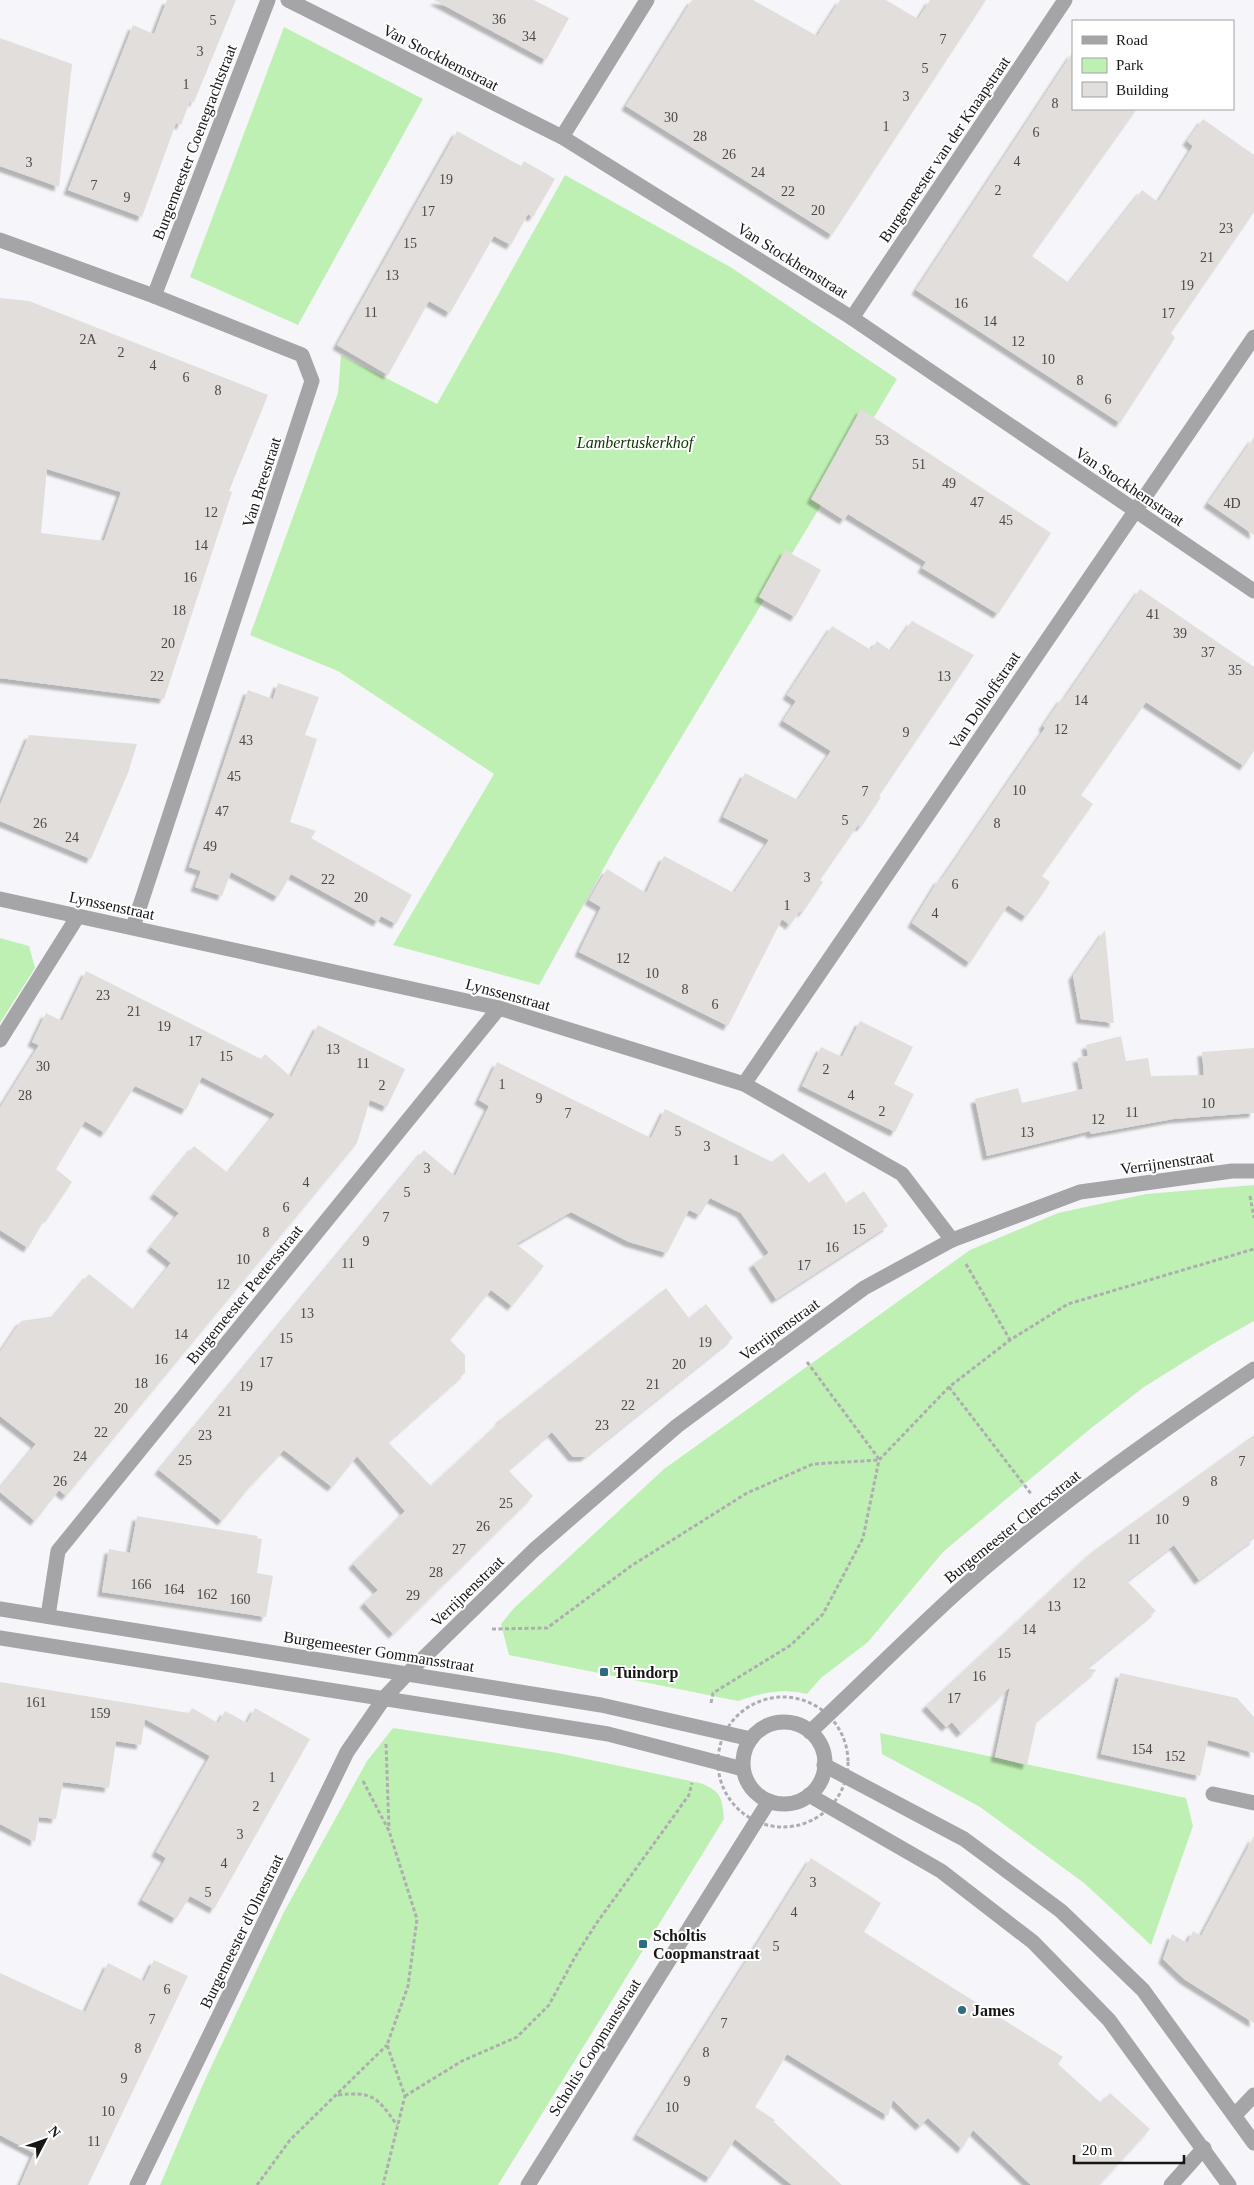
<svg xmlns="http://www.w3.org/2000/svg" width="1254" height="2185" font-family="'Times New Roman',serif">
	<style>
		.green { fill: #bff0b3 }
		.building { fill: #e2dedb; fill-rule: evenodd; filter: url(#shadow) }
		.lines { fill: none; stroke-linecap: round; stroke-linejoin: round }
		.path { stroke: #aeaeb1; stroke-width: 3; stroke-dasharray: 4 2.5; stroke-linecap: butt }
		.service { stroke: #a5a5a7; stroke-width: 15 }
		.minor { stroke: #a5a5a7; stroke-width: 15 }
		.tertiary { stroke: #a5a5a7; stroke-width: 15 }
		.poi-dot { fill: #2e6c82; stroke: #fff; stroke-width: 2 }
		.labels { text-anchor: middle; stroke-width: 4; stroke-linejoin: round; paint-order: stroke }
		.number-label { font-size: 14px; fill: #494848 }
		.street-label { font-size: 16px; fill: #161617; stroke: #fff }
		.park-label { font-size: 16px; font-style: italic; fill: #093500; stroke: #fff }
		.poi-label { font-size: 16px; font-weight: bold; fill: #161617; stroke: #fff; text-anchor: start }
	</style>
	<defs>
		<filter id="shadow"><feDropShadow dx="-4.5" dy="4.5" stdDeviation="1" flood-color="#0004"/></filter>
	</defs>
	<rect width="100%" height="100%" fill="#f6f6fa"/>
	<g class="green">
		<path d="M 284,27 L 423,99 L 298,325 L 190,277 Z"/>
		<path d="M 565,175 L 732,268 L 897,379 L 616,846 L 539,985 L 393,945 L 494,774 L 338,671 L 250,635 L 338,393 L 341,355 L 437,404 Z"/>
		<path d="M 0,938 L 29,946 L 35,968 L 0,1023 Z"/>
		<path d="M 1254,1185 L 1254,1321 L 1213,1344 L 1144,1387 L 1090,1429 L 943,1552 L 868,1642 L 821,1678 L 807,1694 C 781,1688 762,1693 738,1701 L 509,1655 L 501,1624 L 514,1608 L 664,1469 L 970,1250 L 1058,1213 L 1146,1194 Z"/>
		<path d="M 393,1728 L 558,1753 L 700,1783 C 721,1791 722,1797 724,1819 L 498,2185 L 160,2185 L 204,2082 L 284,1912 L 367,1761 Z"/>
		<path d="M 880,1733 L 1186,1798 L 1193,1826 L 1151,1945 L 1084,1883 L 980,1807 L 882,1754 Z"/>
	</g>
	<g class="building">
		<path d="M 167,0 L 236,0 L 194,102 L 190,101 L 181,125 L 176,123 L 142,217 L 68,190 L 133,25 L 154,34 Z"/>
		<path d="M 434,0 L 534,0 L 569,18 L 546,60 Z"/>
		<path d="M 692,0 L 753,0 L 817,36 L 840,0 L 886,0 L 918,19 L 930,0 L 986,0 L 832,235 L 626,106 Z"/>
		<path d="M 0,38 L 72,64 L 59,187 L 0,166 Z"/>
		<path d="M 1073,52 L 1073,109 L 1137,109 L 1032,256 L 1069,283 L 1142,190 L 1158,202 L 1193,146 L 1187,141 L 1203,119 L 1254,155 L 1254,212 L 1171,333 L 1175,338 L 1120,423 L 916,290 Z"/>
		<path d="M 457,131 L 521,166 L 524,161 L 555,179 L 533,217 L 528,214 L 511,245 L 494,236 L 450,313 L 429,301 L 388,375 L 337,345 Z"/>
		<path d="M 0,298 L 29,301 L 268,395 L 229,491 L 232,492 L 164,699 L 0,678 ZM 47,469 L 121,492 L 104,541 L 41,533 Z"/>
		<path d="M 861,409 L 1051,533 L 998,614 L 922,568 L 926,562 L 882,535 L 848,514 L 844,520 L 811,499 Z"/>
		<path d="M 1254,437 L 1254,535 L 1208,503 Z"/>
		<path d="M 785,550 L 821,570 L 795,617 L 759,597 Z"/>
		<path d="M 1140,589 L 1254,667 L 1254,751 L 1244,766 L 1146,702 L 1081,795 L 1093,804 L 1042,876 L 1050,882 L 1046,889 L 1026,917 L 1008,905 L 970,963 L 912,923 L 939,879 L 941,880 L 1045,728 L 1043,726 L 1062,698 L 1064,699 Z"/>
		<path d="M 912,621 L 974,655 L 879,796 L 881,797 L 861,827 L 858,825 L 820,880 L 823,882 L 803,912 L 800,911 L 790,925 L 782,919 L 728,1026 L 579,952 L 601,907 L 589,900 L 607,869 L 646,893 L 664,856 L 734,893 L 769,840 L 723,817 L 745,773 L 798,800 L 831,751 L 783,721 L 796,701 L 787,695 L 832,626 L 871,650 L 877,641 L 891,651 Z"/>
		<path d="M 278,683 L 319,697 L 305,735 L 317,739 L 290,822 L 316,831 L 311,838 L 412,895 L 396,924 L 381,916 L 378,922 L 291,874 L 278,897 L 231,872 L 222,896 L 195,887 L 201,871 L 189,867 L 248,690 L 273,699 Z"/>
		<path d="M 29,735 L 137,744 L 128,773 L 91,859 L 0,821 L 0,805 Z"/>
		<path d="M 1105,930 L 1114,1023 L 1081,1019 L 1073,976 Z"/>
		<path d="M 86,971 L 261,1059 L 265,1054 L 291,1077 L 318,1025 L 405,1069 L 387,1107 L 370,1100 L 357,1143 L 66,1496 L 59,1490 L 35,1521 L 0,1492 L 0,1488 L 36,1444 L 0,1416 L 0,1352 L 21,1321 L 54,1316 L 89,1274 L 134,1310 L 171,1263 L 151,1247 L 179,1213 L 154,1194 L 194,1146 L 228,1173 L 275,1114 L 202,1077 L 186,1110 L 135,1086 L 105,1133 L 85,1121 L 56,1169 L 72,1182 L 48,1218 L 46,1217 L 28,1248 L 0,1230 L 0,1108 L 39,1045 L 32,1042 L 46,1013 L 62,1021 Z"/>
		<path d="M 860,1021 L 913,1047 L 894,1084 L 914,1094 L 895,1132 L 802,1086 L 821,1047 L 842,1057 Z"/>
		<path d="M 1121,1036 L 1126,1061 L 1148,1058 L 1151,1076 L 1204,1075 L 1202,1052 L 1254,1048 L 1254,1113 L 1173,1119 L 1091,1134 L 1090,1131 L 987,1156 L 975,1099 L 1018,1088 L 1022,1103 L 1083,1089 L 1077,1058 L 1088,1056 L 1086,1045 Z"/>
		<path d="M 497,1062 L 651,1138 L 665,1109 L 772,1162 L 783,1153 L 809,1183 L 825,1172 L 846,1203 L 864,1191 L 888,1226 L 776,1299 L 753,1264 L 769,1253 L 741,1213 L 710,1198 L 700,1215 L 689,1210 L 667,1253 L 629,1242 L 571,1212 L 516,1244 L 544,1266 L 512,1306 L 491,1290 L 450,1340 L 465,1355 L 465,1373 L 388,1442 L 431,1486 L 501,1421 L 500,1420 L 666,1288 L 689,1318 L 706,1304 L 733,1338 L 585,1457 L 573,1457 L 552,1432 L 508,1470 L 533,1496 L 393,1634 L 364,1603 L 378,1590 L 353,1564 L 405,1511 L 357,1456 L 332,1487 L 284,1450 L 251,1485 L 222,1521 L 159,1470 L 424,1150 L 455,1176 L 489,1106 L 479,1100 Z"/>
		<path d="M 1254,1435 L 1254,1539 L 1199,1580 L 1174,1545 L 1127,1581 L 1156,1611 L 1087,1668 L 1097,1670 L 1037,1720 L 1027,1765 L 995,1757 L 1010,1687 L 961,1733 L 952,1722 L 946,1727 L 926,1706 L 1092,1552 Z"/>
		<path d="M 137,1516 L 258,1536 L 257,1538 L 262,1539 L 257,1573 L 273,1576 L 266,1617 L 102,1592 L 109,1549 L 130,1553 Z"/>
		<path d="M 1120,1673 L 1237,1698 L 1254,1717 L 1254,1753 L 1208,1740 L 1200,1776 L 1101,1754 Z"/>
		<path d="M 0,1682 L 189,1713 L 192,1708 L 218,1723 L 225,1711 L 247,1723 L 255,1708 L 310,1739 L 214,1909 L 190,1896 L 176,1919 L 142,1900 L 166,1858 L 156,1852 L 210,1756 L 145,1719 L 141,1745 L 116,1741 L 109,1788 L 63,1782 L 56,1819 L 39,1817 L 35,1842 L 0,1824 Z"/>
		<path d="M 1254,1836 L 1254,2023 L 1184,1979 L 1163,1959 L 1172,1934 L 1187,1943 L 1193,1931 L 1201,1936 Z"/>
		<path d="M 811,1858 L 881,1903 L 864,1932 L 1063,2057 L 1058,2064 L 1101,2103 L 1110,2093 L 1150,2129 L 1099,2185 L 1031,2185 L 973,2130 L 962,2149 L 928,2118 L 920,2126 L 893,2100 L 888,2116 L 787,2054 L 755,2107 L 775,2120 L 774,2122 L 842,2185 L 792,2185 L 735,2139 L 710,2178 L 637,2135 Z"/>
		<path d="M 154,1960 L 188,1976 L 88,2185 L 20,2185 L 34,2153 L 0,2135 L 0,1973 L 85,2012 L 108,1963 L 144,1981 Z"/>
	</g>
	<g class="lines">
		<g class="path">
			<path d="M 1250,1196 L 1254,1218"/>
			<path d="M 966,1264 L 1010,1340"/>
			<path d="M 807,1362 L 879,1459"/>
			<path d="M 949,1387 L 1032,1495"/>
			<path d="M 492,1629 L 547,1628 L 631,1566 L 747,1493 L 813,1464 L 879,1460"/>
			<circle cx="783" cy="1762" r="65"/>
			<path d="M 711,1703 L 713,1693 L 791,1645 L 823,1614 L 863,1538 L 879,1460 L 949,1387 L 1010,1340 L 1068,1304 L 1254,1249"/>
			<path d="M 386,1744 L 389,1830"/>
			<path d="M 363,1781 L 389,1831 L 417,1919 L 408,1986 L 387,2045 L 405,2096 L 383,2185"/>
			<path d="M 338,2095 C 373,2091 377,2097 397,2125"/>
			<path d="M 405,2096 L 462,2061 L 517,2037 L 549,2005 L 575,1957 L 596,1924 L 689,1795 L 692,1783"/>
			<path d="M 257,2185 L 290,2140 L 387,2045"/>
		</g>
		<path class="service" d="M 1213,1794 L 1254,1803"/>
		<g class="minor">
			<path d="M 288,0 L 562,137 L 852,318 L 1254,591"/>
			<path d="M 562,137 L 647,0"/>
			<path d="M 0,240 L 154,296 L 302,355 L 312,381 L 133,927"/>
			<path d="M 154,296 L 268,0"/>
			<path d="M 852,318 L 1065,0"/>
			<path d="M 0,899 L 499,1008 L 744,1084 L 902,1174 L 952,1240"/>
			<path d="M 0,1040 L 78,916"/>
			<path d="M 744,1084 L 1254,337"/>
			<path d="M 48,1616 L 58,1551 L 499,1008"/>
			<path d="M 407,1674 L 534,1550 L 677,1426 L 864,1288 L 952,1240 L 1080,1192 L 1232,1171 L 1254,1171"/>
			<path d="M 810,1732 C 859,1686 906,1639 955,1594 C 1048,1511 1151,1438 1254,1369"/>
			<path d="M 1235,2115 L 1254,2095"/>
			<path d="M 137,2185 L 347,1752 L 385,1697"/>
			<path d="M 528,2185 L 769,1801"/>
			<path d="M 1171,2185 L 1204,2148"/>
		</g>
		<g class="tertiary">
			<path d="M 0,1609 L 601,1705 L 751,1739"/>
			<path d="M 0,1638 L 608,1734 L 743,1769"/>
			<path d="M 385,1697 L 407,1674"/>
			<circle cx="784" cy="1763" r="41"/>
			<path d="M 824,1765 L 964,1839 L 1061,1911 L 1143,1990 L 1254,2143"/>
			<path d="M 809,1795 L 941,1871 L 1033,1942 L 1109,2020 L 1229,2185"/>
		</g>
	</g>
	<g class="poi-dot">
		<rect x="599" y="1667" width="10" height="10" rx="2.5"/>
		<rect x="638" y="1939" width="10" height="10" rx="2.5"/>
		<circle cx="962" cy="2010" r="5"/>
	</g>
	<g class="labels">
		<g class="number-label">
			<text x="499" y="24">36</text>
			<text x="213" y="25">5</text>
			<text x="529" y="41">34</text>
			<text x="943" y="44">7</text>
			<text x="200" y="56">3</text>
			<text x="925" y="73">5</text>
			<text x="186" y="89">1</text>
			<text x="906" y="101">3</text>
			<text x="1055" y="108">8</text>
			<text x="671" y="122">30</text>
			<text x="886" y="131">1</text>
			<text x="1036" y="137">6</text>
			<text x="700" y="141">28</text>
			<text x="729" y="159">26</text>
			<text x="1017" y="166">4</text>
			<text x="29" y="167">3</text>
			<text x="758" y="177">24</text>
			<text x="446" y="184">19</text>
			<text x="94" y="190">7</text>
			<text x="998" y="195">2</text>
			<text x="788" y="196">22</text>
			<text x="127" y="202">9</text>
			<text x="818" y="215">20</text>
			<text x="428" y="216">17</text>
			<text x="1226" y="233">23</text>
			<text x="410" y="248">15</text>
			<text x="1207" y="262">21</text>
			<text x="392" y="280">13</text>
			<text x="1187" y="290">19</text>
			<text x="961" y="308">16</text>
			<text x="371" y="317">11</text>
			<text x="1168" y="318">17</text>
			<text x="990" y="326">14</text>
			<text x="88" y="344">2A</text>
			<text x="1018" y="346">12</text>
			<text x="121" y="357">2</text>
			<text x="1048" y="364">10</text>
			<text x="153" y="370">4</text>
			<text x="186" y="382">6</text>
			<text x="1080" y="385">8</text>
			<text x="218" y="395">8</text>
			<text x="1108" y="404">6</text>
			<text x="882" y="445">53</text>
			<text x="919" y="469">51</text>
			<text x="949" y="488">49</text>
			<text x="977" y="507">47</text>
			<text x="1232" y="508">4D</text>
			<text x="211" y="517">12</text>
			<text x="1006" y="525">45</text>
			<text x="201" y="550">14</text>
			<text x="190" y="582">16</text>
			<text x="179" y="615">18</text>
			<text x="1153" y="619">41</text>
			<text x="1180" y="638">39</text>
			<text x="168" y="648">20</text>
			<text x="1208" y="657">37</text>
			<text x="1235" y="675">35</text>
			<text x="157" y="681">22</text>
			<text x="944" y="681">13</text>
			<text x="1081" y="705">14</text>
			<text x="1061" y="734">12</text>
			<text x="906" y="737">9</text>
			<text x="246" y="745">43</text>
			<text x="234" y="781">45</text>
			<text x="1019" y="795">10</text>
			<text x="865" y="796">7</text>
			<text x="222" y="816">47</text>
			<text x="845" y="825">5</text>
			<text x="40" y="828">26</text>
			<text x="997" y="828">8</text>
			<text x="72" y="842">24</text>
			<text x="210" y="851">49</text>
			<text x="807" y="882">3</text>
			<text x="328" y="884">22</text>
			<text x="955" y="889">6</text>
			<text x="361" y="902">20</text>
			<text x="787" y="910">1</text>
			<text x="935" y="918">4</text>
			<text x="623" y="963">12</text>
			<text x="652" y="978">10</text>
			<text x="685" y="994">8</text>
			<text x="103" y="1000">23</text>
			<text x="715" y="1009">6</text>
			<text x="134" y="1016">21</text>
			<text x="164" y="1031">19</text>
			<text x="195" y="1046">17</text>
			<text x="333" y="1054">13</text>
			<text x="226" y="1061">15</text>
			<text x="363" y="1068">11</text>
			<text x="43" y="1071">30</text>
			<text x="826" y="1074">2</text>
			<text x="502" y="1089">1</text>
			<text x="382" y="1090">2</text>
			<text x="25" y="1100">28</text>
			<text x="851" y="1100">4</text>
			<text x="539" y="1103">9</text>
			<text x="1208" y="1108">10</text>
			<text x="882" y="1116">2</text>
			<text x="1132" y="1117">11</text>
			<text x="568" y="1118">7</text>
			<text x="1098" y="1124">12</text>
			<text x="678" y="1136">5</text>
			<text x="1027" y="1137">13</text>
			<text x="707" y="1151">3</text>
			<text x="736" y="1165">1</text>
			<text x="427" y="1173">3</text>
			<text x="306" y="1187">4</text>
			<text x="407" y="1197">5</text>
			<text x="286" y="1212">6</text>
			<text x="386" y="1222">7</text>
			<text x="859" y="1234">15</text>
			<text x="266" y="1237">8</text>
			<text x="366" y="1246">9</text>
			<text x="832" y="1252">16</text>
			<text x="243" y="1264">10</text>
			<text x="348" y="1268">11</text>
			<text x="804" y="1270">17</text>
			<text x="223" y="1289">12</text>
			<text x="307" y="1318">13</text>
			<text x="181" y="1339">14</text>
			<text x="286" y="1343">15</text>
			<text x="705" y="1347">19</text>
			<text x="161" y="1364">16</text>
			<text x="266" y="1367">17</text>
			<text x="679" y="1369">20</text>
			<text x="141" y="1388">18</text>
			<text x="653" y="1389">21</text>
			<text x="246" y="1391">19</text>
			<text x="628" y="1410">22</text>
			<text x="121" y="1413">20</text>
			<text x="225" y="1416">21</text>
			<text x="602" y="1430">23</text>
			<text x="101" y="1437">22</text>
			<text x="205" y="1440">23</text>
			<text x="80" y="1461">24</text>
			<text x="185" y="1465">25</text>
			<text x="1242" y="1466">7</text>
			<text x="60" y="1486">26</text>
			<text x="1214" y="1486">8</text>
			<text x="1186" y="1506">9</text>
			<text x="506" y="1508">25</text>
			<text x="1162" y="1524">10</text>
			<text x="483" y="1531">26</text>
			<text x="1134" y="1544">11</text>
			<text x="459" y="1554">27</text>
			<text x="436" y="1577">28</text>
			<text x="1079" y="1588">12</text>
			<text x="141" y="1589">166</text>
			<text x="174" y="1594">164</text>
			<text x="207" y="1599">162</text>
			<text x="413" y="1600">29</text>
			<text x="240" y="1604">160</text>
			<text x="1054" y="1611">13</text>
			<text x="1029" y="1634">14</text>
			<text x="1004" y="1658">15</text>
			<text x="979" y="1681">16</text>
			<text x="954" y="1703">17</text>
			<text x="36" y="1707">161</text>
			<text x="100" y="1718">159</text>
			<text x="1142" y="1754">154</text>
			<text x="1175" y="1761">152</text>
			<text x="272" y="1782">1</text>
			<text x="256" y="1811">2</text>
			<text x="240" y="1839">3</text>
			<text x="224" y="1868">4</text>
			<text x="813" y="1887">3</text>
			<text x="208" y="1897">5</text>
			<text x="794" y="1917">4</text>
			<text x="776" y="1951">5</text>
			<text x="167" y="1994">6</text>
			<text x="152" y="2024">7</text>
			<text x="724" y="2028">7</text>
			<text x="138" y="2053">8</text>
			<text x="706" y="2057">8</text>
			<text x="124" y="2083">9</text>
			<text x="687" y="2086">9</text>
			<text x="672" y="2112">10</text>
			<text x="108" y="2116">10</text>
			<text x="94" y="2146">11</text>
		</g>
		<g class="street-label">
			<text transform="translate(441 57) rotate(27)" y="6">Van Stockhemstraat</text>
			<text transform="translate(194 142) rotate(-69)" y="6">Burgemeester Coenegrachtstraat</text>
			<text transform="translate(944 149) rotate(-56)" y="6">Burgemeester van der Knaapstraat</text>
			<text transform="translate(793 260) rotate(32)" y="6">Van Stockhemstraat</text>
			<text transform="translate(261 482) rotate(-72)" y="6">Van Breestraat</text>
			<text transform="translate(1130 486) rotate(34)" y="6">Van Stockhemstraat</text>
			<text transform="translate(984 700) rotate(-56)" y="6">Van Dolhoffstraat</text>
			<text transform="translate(112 905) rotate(12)" y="6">Lynssenstraat</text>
			<text transform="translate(508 994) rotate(15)" y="6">Lynssenstraat</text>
			<text transform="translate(1167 1162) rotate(-8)" y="6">Verrijnenstraat</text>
			<text transform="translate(244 1294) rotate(-51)" y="6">Burgemeester Peetersstraat</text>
			<text transform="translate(779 1329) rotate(-36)" y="6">Verrijnenstraat</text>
			<text transform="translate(1012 1526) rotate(-39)" y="6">Burgemeester Clercxstraat</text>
			<text transform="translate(467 1591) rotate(-44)" y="6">Verrijnenstraat</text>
			<text transform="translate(379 1651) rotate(9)" y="6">Burgemeester Gommansstraat</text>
			<text transform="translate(241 1931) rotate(-64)" y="6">Burgemeester d'Olnestraat</text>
			<text transform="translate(594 2047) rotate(-58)" y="6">Scholtis Coopmansstraat</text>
		</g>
		<g class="park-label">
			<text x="635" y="448">Lambertuskerkhof</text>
		</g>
		<g class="poi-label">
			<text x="614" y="1678">Tuindorp</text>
			<text x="653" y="1941">Scholtis<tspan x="653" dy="18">Coopmanstraat</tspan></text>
			<text x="972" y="2016">James</text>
		</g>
	</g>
	<rect x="1072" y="20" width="162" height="90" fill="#ffffff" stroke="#a2a2a2"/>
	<rect x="1082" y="36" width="25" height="8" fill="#a5a5a7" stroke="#a2a2a2"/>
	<text x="1116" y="45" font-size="15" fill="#161617">Road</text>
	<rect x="1082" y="58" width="25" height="15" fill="#bff0b3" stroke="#a2a2a2"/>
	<text x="1116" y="70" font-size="15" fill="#161617">Park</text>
	<rect x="1082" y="82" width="25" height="15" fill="#e2dedb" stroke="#a2a2a2"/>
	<text x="1116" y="95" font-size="15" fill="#161617">Building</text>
	<g transform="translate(45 2140) rotate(49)" stroke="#ffffff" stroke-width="4" paint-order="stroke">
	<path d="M0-4L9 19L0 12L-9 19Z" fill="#161617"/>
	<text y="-8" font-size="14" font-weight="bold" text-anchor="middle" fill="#161617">N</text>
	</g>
	<path d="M1074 2155v8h110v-8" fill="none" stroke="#161617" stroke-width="2.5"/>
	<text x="1082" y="2155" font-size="15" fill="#161617" stroke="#ffffff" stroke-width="4" paint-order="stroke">20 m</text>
</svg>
